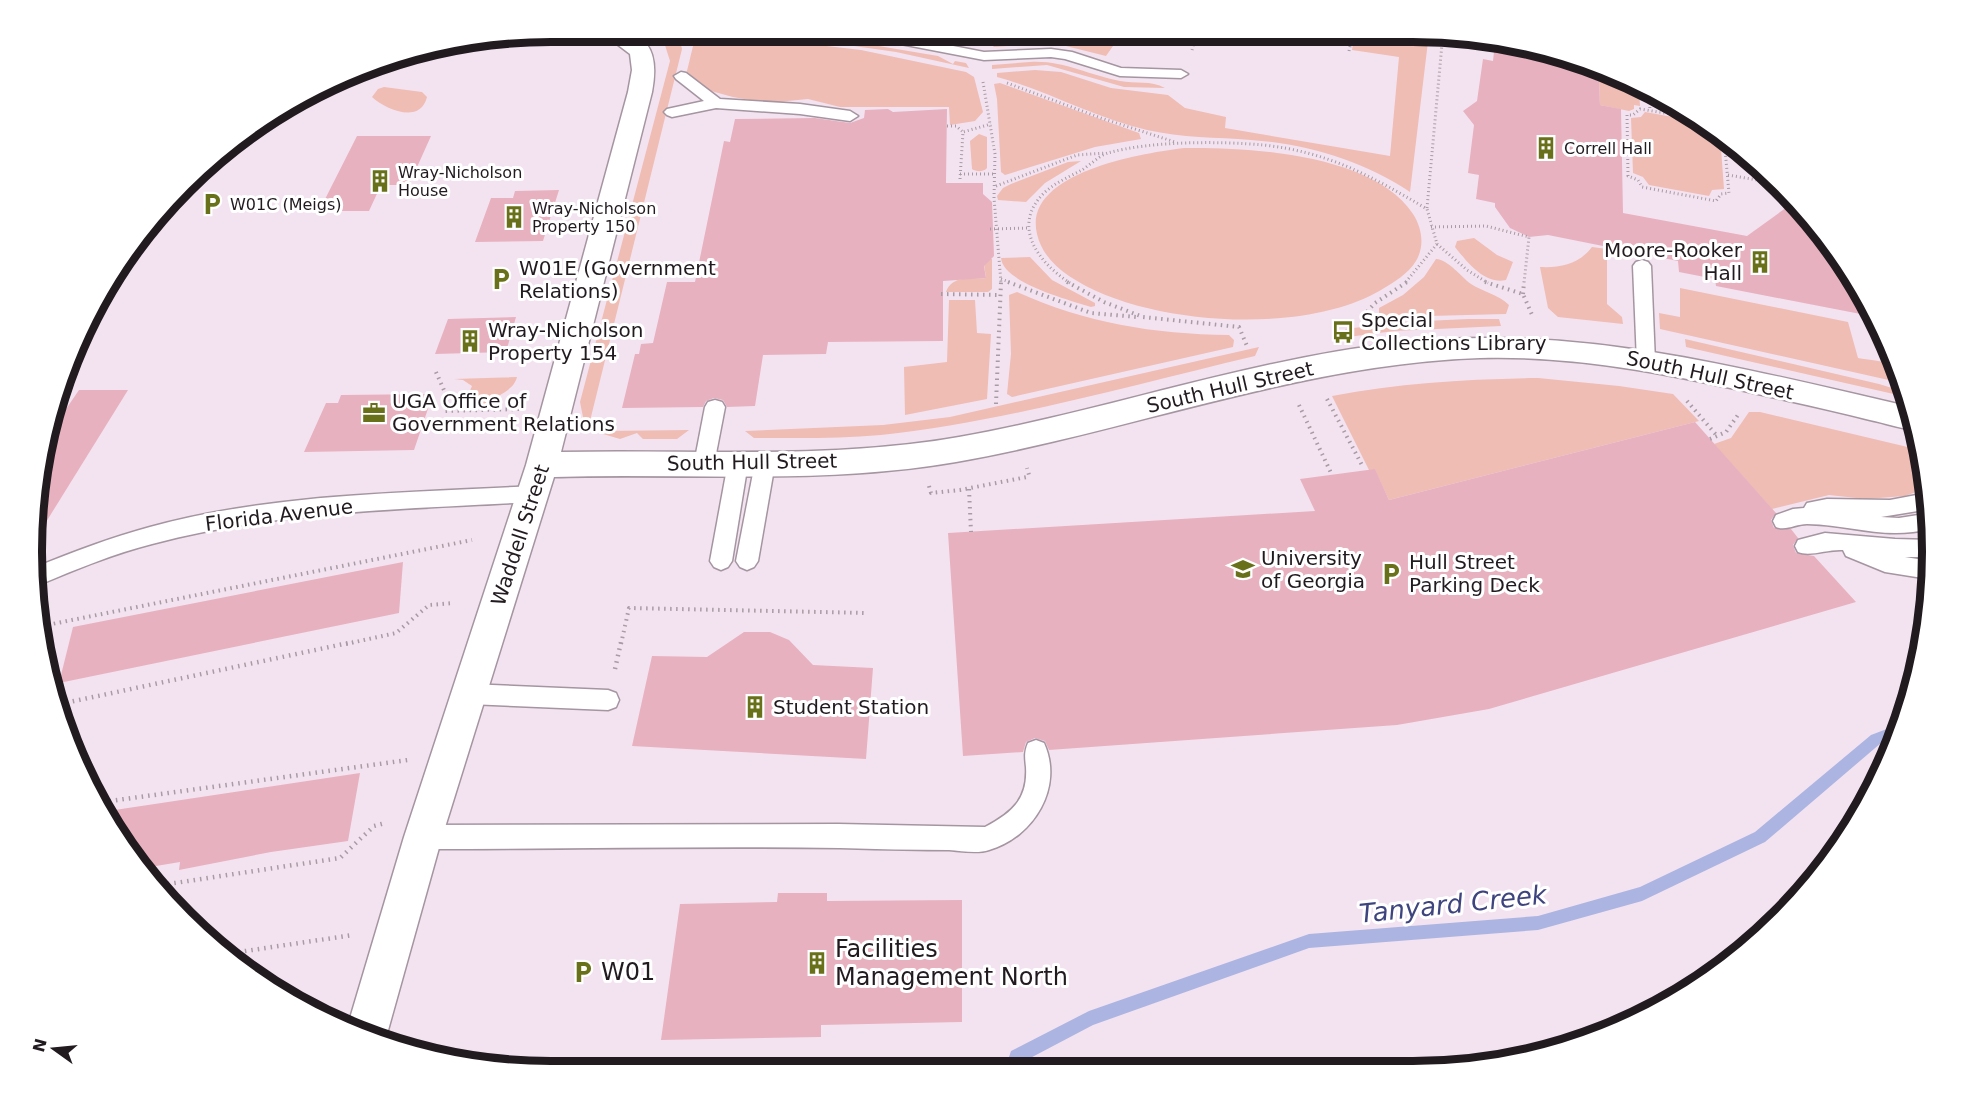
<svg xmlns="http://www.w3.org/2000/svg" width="1964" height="1103" font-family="'DejaVu Sans',sans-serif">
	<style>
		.green { fill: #efbdb4 }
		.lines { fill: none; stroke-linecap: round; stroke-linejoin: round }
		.stream { fill: #acb4e2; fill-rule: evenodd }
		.building { fill: #e8b1bf }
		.lane-casing { stroke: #a595a1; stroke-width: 3 }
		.street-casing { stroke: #a595a1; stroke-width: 3 }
		.path-far2 { stroke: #a89ba5; stroke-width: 3; stroke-dasharray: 1 3; stroke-linecap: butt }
		.path-far1 { stroke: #a89ba5; stroke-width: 4; stroke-dasharray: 1.5 4.5; stroke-linecap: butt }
		.path { stroke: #a89ba5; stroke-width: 4.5; stroke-dasharray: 1.5 5; stroke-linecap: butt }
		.lane { fill: #fff; fill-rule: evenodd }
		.street { fill: #fff; fill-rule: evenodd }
		.labels { text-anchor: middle; stroke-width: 6; stroke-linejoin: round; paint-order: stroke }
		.far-poi-label { font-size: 16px; fill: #211b20; stroke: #fff; text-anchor: start }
		.poi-label { font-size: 20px; fill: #211b20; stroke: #fff; text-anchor: start }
		.street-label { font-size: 20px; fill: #211b20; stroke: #fff }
		.near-poi-label { font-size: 24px; fill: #211b20; stroke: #fff; text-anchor: start }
		.near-water-label { font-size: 26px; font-style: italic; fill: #3e447e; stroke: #fff }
		.rim { fill: none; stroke: #211b20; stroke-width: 8 }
	</style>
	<rect width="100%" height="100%" fill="#f3e3f0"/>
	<g class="green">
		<path d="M 682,32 L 766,32 L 837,39 L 938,56 L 953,64 L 955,61 L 966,63 L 969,68 L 896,52 L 819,41 Z"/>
		<path d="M 964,32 L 1118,32 L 1120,36 L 1106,56 L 1054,43 L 994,47 L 984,37 Z"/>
		<path d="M 1355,32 L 1429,33 L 1410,192 C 1363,161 1307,144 1251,140 C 1216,137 1182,138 1147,130 C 1095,118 1048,91 997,77 L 997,73 L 1035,70 L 1061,72 L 1111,88 L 1168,95 L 1185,108 L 1226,117 L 1225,128 L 1390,156 L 1399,57 L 1352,50 Z"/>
		<path d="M 668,36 L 681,45 L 682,49 L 589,425 L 583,417 L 580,402 L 670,61 L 664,42 Z"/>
		<path d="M 698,39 L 801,43 L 861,50 L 966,72 L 974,77 L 983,112 L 975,121 L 950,125 L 949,107 L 840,107 L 808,99 L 767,103 L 733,97 L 700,88 L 686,75 L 694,42 Z"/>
		<path d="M 1030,62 C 1063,60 1088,75 1120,81 C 1135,84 1151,80 1165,88 L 1124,87 L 1047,65 L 992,69 L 992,65 Z"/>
		<path d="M 1590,77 L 1639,88 L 1640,106 L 1634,105 L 1634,109 L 1629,111 L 1600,105 L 1599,80 L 1590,79 Z"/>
		<path d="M 1000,83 L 1139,133 L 1141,139 L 1095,147 L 1005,175 L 1001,172 L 997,99 L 994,84 Z"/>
		<path d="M 384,87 L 422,92 L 427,97 C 420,125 385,109 372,97 L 378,89 Z"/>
		<path d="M 1645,112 L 1701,122 L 1720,135 L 1724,189 L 1712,190 L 1709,196 L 1649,185 L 1643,177 L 1633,173 L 1631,118 L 1641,117 Z"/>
		<path d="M 979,134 L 987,137 L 987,168 C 984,172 976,172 972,169 L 970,141 Z"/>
		<path d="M 1184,148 C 1248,147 1374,154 1413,214 C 1422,228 1425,246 1416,261 C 1408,274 1394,282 1381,290 C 1304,336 1143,326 1069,276 C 1054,266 1041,252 1037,234 C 1022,172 1144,153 1184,148 Z"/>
		<path d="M 1081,161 L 1045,183 L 1026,202 L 998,200 L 997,196 L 1003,188 L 1011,184 L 1068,162 Z"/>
		<path d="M 1474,238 L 1497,255 L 1513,262 L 1506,280 C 1485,285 1467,262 1455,247 L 1457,241 Z"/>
		<path d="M 1592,247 L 1607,249 L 1607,304 L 1622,317 L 1623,324 L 1558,317 L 1548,308 L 1540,267 C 1561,268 1579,264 1592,247 Z"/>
		<path d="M 1030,257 L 1052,280 L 1095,303 L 1095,306 L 1091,307 C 1070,300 1003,283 1001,258 Z"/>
		<path d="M 986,259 L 992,259 L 992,289 L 988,292 L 946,292 C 952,275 971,279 986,278 L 984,264 Z"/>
		<path d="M 1436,259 C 1449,260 1460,276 1471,284 C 1483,292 1498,294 1509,305 L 1506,314 L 1390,317 L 1382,316 L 1379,313 L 1379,308 L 1403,295 L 1424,277 Z"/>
		<path d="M 1680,288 L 1848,322 L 1858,358 C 1881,362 1893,359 1902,383 L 1660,329 L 1659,313 L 1680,317 Z"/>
		<path d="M 1017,292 C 1086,323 1153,334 1229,335 L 1234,340 L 1233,347 L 1012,397 L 1007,394 L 1011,354 L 1009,295 Z"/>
		<path d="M 949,300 L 975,300 L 977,333 L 991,334 L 987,399 L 905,415 L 904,367 L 947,362 Z"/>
		<path d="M 1468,319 L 1499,319 L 1501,326 L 1394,331 L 1348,337 L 1345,329 L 1404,322 Z"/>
		<path d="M 1685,339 L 1879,384 L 1905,392 L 1898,395 L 1686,347 Z"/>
		<path d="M 1259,347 L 1255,356 C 1132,385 1008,421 881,435 C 839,439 796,438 754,438 L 745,431 L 883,425 L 950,417 Z"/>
		<path d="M 517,377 C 513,393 495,393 489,407 L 463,407 L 472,386 L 463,380 L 454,379 Z"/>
		<path d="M 1538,378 L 1619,386 L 1673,394 L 1699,421 L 1389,500 L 1375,470 L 1369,470 L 1332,396 C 1400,383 1469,379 1538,378 Z"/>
		<path d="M 1749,412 L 1760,412 L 1916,449 L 1920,451 L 1927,488 L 1905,496 L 1866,499 L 1829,495 L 1772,509 L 1714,444 L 1731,438 Z"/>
		<path d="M 689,430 L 677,439 L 643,439 L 637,433 L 620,439 L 603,434 L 604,431 Z"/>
	</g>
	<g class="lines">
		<path class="stream" d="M 1900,724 L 1902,725 L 1896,738 L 1881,743 L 1765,842 L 1642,901 L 1538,930 L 1309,948 L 1093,1025 L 1017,1065 L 1011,1063 L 1009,1057 L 1011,1051 L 1089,1011 L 1309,934 L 1538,916 L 1640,887 L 1755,832 L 1871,735 Z"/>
	</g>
	<g class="building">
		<path d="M 1495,42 L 1579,59 L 1590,64 L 1590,79 L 1599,80 L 1600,105 L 1621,109 L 1623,213 L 1747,236 L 1794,202 L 1825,235 L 1876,317 L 1716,286 L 1715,279 L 1679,272 L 1678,261 L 1548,235 L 1529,237 L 1510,228 L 1495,207 L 1495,203 L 1476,199 L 1479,175 L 1468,173 L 1474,125 L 1463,111 L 1477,101 L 1483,59 L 1493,61 Z"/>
		<path d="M 888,109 L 893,112 L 947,109 L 946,183 L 983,183 L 983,194 L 992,202 L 994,256 L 984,266 L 986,278 L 943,281 L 943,341 L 828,342 L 826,354 L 763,355 L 755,406 L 727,407 L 723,400 L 714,398 L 706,401 L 703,407 L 622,408 L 635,354 L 639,354 L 641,344 L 653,343 L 667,282 L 695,282 L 724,141 L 730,142 L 735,119 L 815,118 L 850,123 L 864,118 L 865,110 Z"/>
		<path d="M 357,136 L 431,136 L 409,185 L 381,185 L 369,211 L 319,211 Z"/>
		<path d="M 559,190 L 543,241 L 475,242 L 491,198 L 513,198 L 515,191 Z"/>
		<path d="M 516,317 L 506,352 L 435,354 L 448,319 Z"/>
		<path d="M 79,390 L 128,390 L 38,535 L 47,437 Z"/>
		<path d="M 433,394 L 414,450 L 304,452 L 326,403 L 338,403 L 341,395 Z"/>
		<path d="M 1695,422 L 1776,513 L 1771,520 L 1774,528 L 1791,529 L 1798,538 L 1793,545 L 1796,553 L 1814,556 L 1856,602 L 1489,709 L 1397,725 L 1049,750 L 1045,741 L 1035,738 L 1026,742 L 1023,752 L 963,756 L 948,533 L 1315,511 L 1300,479 L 1375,469 L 1389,500 Z"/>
		<path d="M 403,562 L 399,613 L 59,683 L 73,627 Z"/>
		<path d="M 744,632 L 770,632 L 789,640 L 813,665 L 873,668 L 866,759 L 632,746 L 652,656 L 707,657 Z"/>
		<path d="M 360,773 L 348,841 L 271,852 L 179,870 L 180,862 L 144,868 L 108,811 Z"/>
		<path d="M 778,893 L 827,893 L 827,901 L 962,900 L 962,1022 L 821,1025 L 821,1037 L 661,1040 L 680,904 L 777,902 Z"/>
	</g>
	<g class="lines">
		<g class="lane-casing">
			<g id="lane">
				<path d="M 636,32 L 656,32 L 654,35 L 628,43 L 621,39 L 623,36 Z"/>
				<path d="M 852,32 L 881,32 L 984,52 L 1051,49 L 1072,52 L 1121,68 L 1181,70 L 1188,74 L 1181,78 L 1120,76 L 1065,59 L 1051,57 L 984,60 L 859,36 Z"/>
				<path d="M 681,72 L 686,73 L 720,99 L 800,104 L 850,111 L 858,116 L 850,121 L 800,114 L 716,108 L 672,117 L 667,115 L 664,112 L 667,109 L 704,101 L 676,79 L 674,76 Z"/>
				<path d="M 1642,260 L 1648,262 L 1651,266 L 1655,362 L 1653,367 L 1646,369 L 1639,367 L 1637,362 L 1633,266 L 1636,262 Z"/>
				<path d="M 715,400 L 722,402 L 725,407 L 714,464 L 711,469 L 704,472 L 697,469 L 694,464 L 705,407 L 708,402 Z"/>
				<path d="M 738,455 L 745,458 L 748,463 L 732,561 L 728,567 L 721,570 L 714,567 L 710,561 L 728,463 L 731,458 Z"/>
				<path d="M 765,455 L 772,458 L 775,463 L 758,561 L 754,567 L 747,570 L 740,567 L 736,561 L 755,463 L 758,458 Z"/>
				<path d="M 533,486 L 540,488 L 543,494 L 540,500 L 533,502 C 406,509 276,511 152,544 C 113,554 77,569 41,584 L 33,587 L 33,585 L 34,568 C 72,552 110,538 150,527 C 273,493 406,493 533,486 Z"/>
				<path d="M 1927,493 L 1930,509 L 1881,517 L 1899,518 L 1931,513 L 1931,529 C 1883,540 1853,525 1807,524 C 1796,524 1786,531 1776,527 L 1773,521 L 1776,515 L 1793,509 L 1804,508 L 1807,503 L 1827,499 L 1890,500 Z"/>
				<path d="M 1825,533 L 1895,539 L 1931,540 L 1930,557 L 1905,557 L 1930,561 L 1929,579 L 1885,572 L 1846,556 L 1843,550 C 1828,549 1810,557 1798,552 L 1795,546 L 1798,540 Z"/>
				<path d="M 469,684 L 608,690 L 616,693 L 619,700 L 616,707 L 608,710 L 469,704 L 461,701 L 458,694 L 461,687 Z"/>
				<path d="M 1036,740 L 1044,743 C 1064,787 1034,837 989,850 C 978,854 961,851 949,850 C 912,850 876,849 840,848 C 701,846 562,849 423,849 L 414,846 L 411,837 L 414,828 L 423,825 L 838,824 L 985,827 C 1012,813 1028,799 1026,767 C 1025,758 1024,752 1028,743 Z"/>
			</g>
		</g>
		<g class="street-casing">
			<path id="street" d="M 601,32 C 647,28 660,49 652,92 L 561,452 C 693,449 828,460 959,437 C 1134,406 1305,338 1484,338 C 1629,337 1771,375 1911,407 L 1917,430 C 1901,429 1885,423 1870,420 C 1843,413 1816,407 1789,401 C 1688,378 1584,355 1480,358 C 1300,364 1132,431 956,462 C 824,485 687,473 554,477 L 442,837 L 385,1041 L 348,1025 L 404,837 L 526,465 L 628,92 L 632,70 L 630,54 Z"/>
		</g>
		<g class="path-far2">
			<path d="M 1442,39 L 1462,41 L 1474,38"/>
			<path d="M 1192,50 L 1197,32"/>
			<path d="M 1349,51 L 1353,32"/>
			<path d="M 1590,76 L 1640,86"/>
			<path d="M 983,82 L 995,154 L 994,198 L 1001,283"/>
			<path d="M 1007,83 L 1101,118 L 1175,142"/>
			<path d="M 1649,91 L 1650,111"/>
			<path d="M 1696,118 L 1640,109 L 1633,115 L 1627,115 L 1628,176 L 1638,180 L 1642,187 L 1716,201 L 1721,194 L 1729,193 L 1724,138"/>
			<path d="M 947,126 L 956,126 L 963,132"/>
			<path d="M 1724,148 L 1742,151"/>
			<path d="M 960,174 L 995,174"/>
			<path d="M 1728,175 L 1775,183"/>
			<path d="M 960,179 L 963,132 L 991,124"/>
			<path d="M 996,186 L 1077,155 L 1106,153"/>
			<path d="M 1427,208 L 1443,33"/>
			<path d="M 1431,227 L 1486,226 L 1529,237 L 1524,283"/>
			<path d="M 990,229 L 1029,228"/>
			<path d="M 1437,244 L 1467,270 L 1488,283"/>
			<path d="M 1001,279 L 1012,283"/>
			<path d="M 1070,283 C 1039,263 1011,227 1043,194 C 1054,183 1069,177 1082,170 C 1090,165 1100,155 1108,153 C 1149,141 1221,141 1263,145 C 1329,152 1371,176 1427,209 L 1437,244 L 1405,283"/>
		</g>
		<g class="path-far1">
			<path d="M 1008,282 L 1091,313 L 1137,317"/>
			<path d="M 1067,282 L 1104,302 L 1143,317 L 1239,327 L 1247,346"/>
			<path d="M 1485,282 L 1523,294 L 1533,317"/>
			<path d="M 941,294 L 1000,295"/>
			<path d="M 1523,294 L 1524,282"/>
			<path d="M 1363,316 L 1375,303 L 1407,282"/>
			<path d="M 436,372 L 447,397 L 445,411 L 520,409"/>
			<path d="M 62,388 L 76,378 L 69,374"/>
			<path d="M 1327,399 L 1363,467"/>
			<path d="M 1687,401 L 1718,437"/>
			<path d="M 996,404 L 1001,282"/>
			<path d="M 1299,405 L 1332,475"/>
			<path d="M 1710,439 L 1726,432 L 1740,412"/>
			<path d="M 929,486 L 931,493 L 960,490 L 1027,477 L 1029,475 L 1027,468"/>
			<path d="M 969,489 L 971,532"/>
			<path d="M 42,626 L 472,540"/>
			<path d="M 346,644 L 396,633 L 429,605 L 454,603"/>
			<path d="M 621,644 L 629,608 L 868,613"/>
		</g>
		<g class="path">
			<path d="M 615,669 L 621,642"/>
			<path d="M 60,704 L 353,642"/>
			<path d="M 103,802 L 408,760"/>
			<path d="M 155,886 L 340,858 L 374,826 L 385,823"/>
			<path d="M 232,953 L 353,935"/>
		</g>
		<use href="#lane" class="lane"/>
		<use href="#street" class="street"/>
	</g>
	<defs>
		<g id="building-bare" transform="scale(1.8)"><path d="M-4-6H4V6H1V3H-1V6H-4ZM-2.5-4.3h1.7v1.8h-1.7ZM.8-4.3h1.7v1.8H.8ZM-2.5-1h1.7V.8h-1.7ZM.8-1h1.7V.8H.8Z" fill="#68711a" stroke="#fff" stroke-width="2.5" paint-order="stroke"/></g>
		<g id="parking-bare" transform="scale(1.8)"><path d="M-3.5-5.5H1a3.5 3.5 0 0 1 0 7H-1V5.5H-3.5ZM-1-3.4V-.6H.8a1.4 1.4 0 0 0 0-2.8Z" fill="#68711a" stroke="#fff" stroke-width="2.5" paint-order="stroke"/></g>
		<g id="bus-bare" transform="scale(1.8)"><path d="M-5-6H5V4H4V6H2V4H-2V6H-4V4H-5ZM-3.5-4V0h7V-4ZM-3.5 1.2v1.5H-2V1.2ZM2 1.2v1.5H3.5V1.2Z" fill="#68711a" stroke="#fff" stroke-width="2.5" paint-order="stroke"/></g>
		<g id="office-bare" transform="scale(1.8)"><path d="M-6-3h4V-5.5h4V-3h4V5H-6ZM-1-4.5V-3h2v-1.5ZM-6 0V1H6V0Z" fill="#68711a" stroke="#fff" stroke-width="2.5" paint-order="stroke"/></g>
		<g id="university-bare" transform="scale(1.8)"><path d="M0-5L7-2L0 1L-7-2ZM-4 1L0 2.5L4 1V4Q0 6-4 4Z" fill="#68711a" stroke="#fff" stroke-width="2.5" paint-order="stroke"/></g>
	</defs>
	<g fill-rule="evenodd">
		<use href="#building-bare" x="1546" y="148"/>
		<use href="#building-bare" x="380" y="181"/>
		<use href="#parking-bare" x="212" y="204"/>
		<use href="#building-bare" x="514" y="217"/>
		<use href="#building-bare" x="1760" y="262"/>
		<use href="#parking-bare" x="501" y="279"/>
		<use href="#bus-bare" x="1343" y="332"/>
		<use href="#building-bare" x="470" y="341"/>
		<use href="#office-bare" x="374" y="413"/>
		<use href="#university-bare" x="1243" y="569"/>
		<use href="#parking-bare" x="1391" y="574"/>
		<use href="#building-bare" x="755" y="707"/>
		<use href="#building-bare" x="817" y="963"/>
		<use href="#parking-bare" x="583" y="972"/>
	</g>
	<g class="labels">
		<g class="far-poi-label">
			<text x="1564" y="154">Correll Hall</text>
			<text x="398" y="178">Wray-Nicholson<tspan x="398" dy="18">House</tspan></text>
			<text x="230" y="210">W01C (Meigs)</text>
			<text x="532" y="214">Wray-Nicholson<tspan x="532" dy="18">Property 150</tspan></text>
		</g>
		<g class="poi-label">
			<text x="1742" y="257" text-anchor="end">Moore-Rooker<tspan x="1742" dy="23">Hall</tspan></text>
			<text x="519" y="275">W01E (Government<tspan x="519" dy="23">Relations)</tspan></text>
			<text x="1361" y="327">Special<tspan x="1361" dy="23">Collections Library</tspan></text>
			<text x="488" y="337">Wray-Nicholson<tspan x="488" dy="23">Property 154</tspan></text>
			<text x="392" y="408">UGA Office of<tspan x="392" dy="23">Government Relations</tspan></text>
			<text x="1261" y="565">University<tspan x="1261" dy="23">of Georgia</tspan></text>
			<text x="1409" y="569">Hull Street<tspan x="1409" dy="23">Parking Deck</tspan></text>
			<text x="773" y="714">Student Station</text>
		</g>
		<g class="street-label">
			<text transform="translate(1710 375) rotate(12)" y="7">South Hull Street</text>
			<text transform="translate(1230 387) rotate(-13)" y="7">South Hull Street</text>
			<text transform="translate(752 462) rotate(-1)" y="7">South Hull Street</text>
			<text transform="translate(279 515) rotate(-7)" y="7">Florida Avenue</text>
			<text transform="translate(520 535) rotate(-72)" y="7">Waddell Street</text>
		</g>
		<g class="near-poi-label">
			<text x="835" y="957">Facilities<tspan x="835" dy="28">Management North</tspan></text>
			<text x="601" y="980">W01</text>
		</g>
		<g class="near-water-label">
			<text transform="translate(1453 904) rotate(-6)" y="9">Tanyard Creek</text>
		</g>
	</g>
	<path d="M0 0H1964V1103H0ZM551 42H1413A509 509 0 0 1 1922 551V552A509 509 0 0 1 1413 1061H551A509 509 0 0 1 42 552V551A509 509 0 0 1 551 42Z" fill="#fff" fill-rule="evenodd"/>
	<path class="rim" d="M551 42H1413A509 509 0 0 1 1922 551V552A509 509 0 0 1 1413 1061H551A509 509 0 0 1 42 552V551A509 509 0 0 1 551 42Z"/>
	<g transform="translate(54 1049) rotate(285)" stroke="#ffffff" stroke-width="4.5" paint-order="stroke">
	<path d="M0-4.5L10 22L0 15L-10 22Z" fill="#211b20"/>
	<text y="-9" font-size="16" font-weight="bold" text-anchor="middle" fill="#211b20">N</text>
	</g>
</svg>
